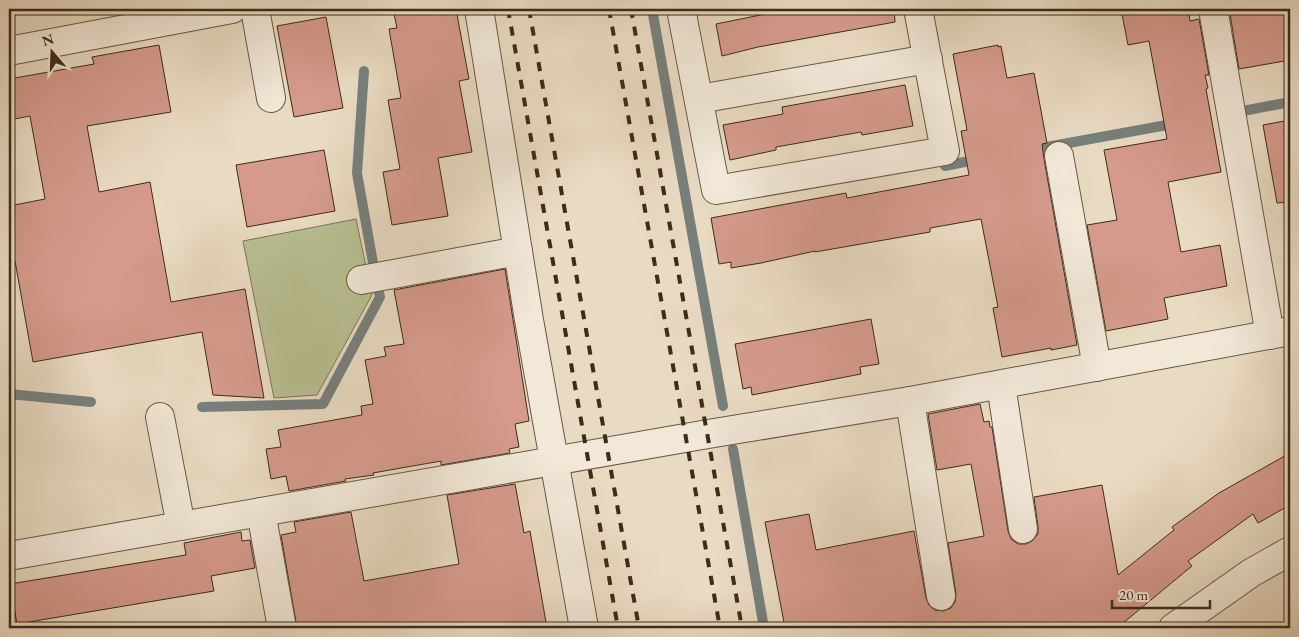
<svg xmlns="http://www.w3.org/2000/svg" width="1299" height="637" font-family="'EB Garamond',serif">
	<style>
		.green { fill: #b8c093; stroke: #7b7656 }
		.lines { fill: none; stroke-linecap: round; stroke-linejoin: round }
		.stream { stroke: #77807d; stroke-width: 10 }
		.building { fill: #d59a8c; stroke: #3e2b1a }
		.minor-casing { stroke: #695744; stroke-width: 30 }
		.minor { stroke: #f1e8d8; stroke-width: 28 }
		.rail { stroke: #3e2b1a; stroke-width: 4; stroke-dasharray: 9 9; stroke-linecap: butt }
	</style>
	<rect width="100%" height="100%" fill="#e9dbc3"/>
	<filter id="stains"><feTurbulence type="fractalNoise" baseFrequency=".004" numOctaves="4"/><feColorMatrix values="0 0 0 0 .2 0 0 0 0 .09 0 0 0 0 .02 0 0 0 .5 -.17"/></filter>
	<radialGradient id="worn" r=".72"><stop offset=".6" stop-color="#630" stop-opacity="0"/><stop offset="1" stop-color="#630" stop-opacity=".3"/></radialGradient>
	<path class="green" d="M 356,219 L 372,295 L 317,395 L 274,398 L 243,241 Z"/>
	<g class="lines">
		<g class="stream">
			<path d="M 652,9 L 723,406"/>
			<path d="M 364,71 L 357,173 L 373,263"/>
			<path d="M 1243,111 L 1290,102"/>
			<path d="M 1030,150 L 1178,123"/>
			<path d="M 945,166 L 979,159"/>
			<path d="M 9,394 L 91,402"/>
			<path d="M 202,407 L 323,404 L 380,297 L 377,284"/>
			<path d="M 733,449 L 764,628"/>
		</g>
	</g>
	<g class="building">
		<path d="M 393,9 L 456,9 L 469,79 L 459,81 L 472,152 L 438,158 L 448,216 L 392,225 L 383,172 L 400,169 L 388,100 L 401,98 L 389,29 L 397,28 Z"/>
		<path d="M 790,9 L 894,9 L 895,22 L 758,47 L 722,56 L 716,24 Z"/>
		<path d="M 1121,9 L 1188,9 L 1190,21 L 1199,19 L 1209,75 L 1205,75 L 1208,88 L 1206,89 L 1221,172 L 1168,182 L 1181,252 L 1220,245 L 1227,286 L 1164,298 L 1168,319 L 1106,331 L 1087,225 L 1117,220 L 1104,150 L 1167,139 L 1149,41 L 1128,45 Z"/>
		<path d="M 1256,9 L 1290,9 L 1290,60 L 1239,69 L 1230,14 Z"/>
		<path d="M 326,17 L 343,108 L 294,117 L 277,26 Z"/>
		<path d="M 159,45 L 171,112 L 87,126 L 99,192 L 150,182 L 171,302 L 245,289 L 264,398 L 213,395 L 202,332 L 33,362 L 15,261 L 9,262 L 9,206 L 45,199 L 30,116 L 9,120 L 9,79 L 94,64 L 92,57 Z"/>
		<path d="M 998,45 L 998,47 L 1001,46 L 1007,78 L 1034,73 L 1047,143 L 1042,144 L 1044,159 L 1077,345 L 1051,350 L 1051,348 L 1002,357 L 993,308 L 998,307 L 981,219 L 930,228 L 930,232 L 815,252 L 815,251 L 761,263 L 731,268 L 731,262 L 719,264 L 711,218 L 846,193 L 847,198 L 969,175 L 961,131 L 967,130 L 953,54 Z"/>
		<path d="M 905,85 L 913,126 L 862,135 L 861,132 L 776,147 L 776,150 L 730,160 L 723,125 L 783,114 L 782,107 Z"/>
		<path d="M 1290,120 L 1290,202 L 1277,203 L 1263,125 Z"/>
		<path d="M 324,150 L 335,211 L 247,227 L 236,165 Z"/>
		<path d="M 505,269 L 529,421 L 515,424 L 519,447 L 509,449 L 510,453 L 441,465 L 441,461 L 373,473 L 374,475 L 345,479 L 346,481 L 289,491 L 286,476 L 271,479 L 266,449 L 281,447 L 278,430 L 362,415 L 361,406 L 373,404 L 365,360 L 386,356 L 384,347 L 404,344 L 394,290 Z"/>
		<path d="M 871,319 L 879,364 L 860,367 L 861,374 L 752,395 L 751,387 L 743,389 L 735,344 Z"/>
		<path d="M 980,404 L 984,422 L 989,421 L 990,427 L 992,427 L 1008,531 L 1011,539 L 1018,544 L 1026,544 L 1032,541 L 1038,534 L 1038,527 L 1034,497 L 1102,485 L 1118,575 L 1174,530 L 1172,527 L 1219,493 L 1290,453 L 1290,505 L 1258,523 L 1253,514 L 1188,561 L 1192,566 L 1117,628 L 785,628 L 765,522 L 809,514 L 816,550 L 914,531 L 926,598 L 929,605 L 935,610 L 943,611 L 951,608 L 955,602 L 956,594 L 948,543 L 984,536 L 971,464 L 937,470 L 928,414 Z"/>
		<path d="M 515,484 L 524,533 L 530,531 L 547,628 L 297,628 L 281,535 L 296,532 L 294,522 L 351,512 L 364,581 L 459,564 L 447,495 Z"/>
		<path d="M 241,532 L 242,541 L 250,540 L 255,568 L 211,576 L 214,591 L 17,624 L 10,584 L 186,555 L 184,543 Z"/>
	</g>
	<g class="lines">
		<g class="minor-casing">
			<g id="minor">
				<path d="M 255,9 L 271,98"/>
				<path d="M 479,9 L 529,320 L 584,628"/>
				<path d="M 681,9 L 716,190 L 945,151 L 918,9"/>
				<path d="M 1213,9 L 1270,335"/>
				<path d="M 9,51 L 232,9"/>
				<path d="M 699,99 L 928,59"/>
				<path d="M 1059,156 L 1097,367"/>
				<path d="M 361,280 L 518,251"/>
				<path d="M 1001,385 L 1023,529"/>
				<path d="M 910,401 L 941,596"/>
				<path d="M 160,417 L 181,526"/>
				<path d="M 261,512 L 282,628"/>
				<path d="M 9,556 L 708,434 L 910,401 L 1290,331"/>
				<path d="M 1173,628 L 1251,573 L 1290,551"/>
			</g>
		</g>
		<use href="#minor" class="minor"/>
		<g class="rail">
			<path d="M 508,9 L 618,628"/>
			<path d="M 529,9 L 639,628"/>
			<path d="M 609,9 L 720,628"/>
			<path d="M 631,9 L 742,628"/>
		</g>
	</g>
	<rect width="1299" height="637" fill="none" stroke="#e9dbc3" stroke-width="30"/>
	<rect x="10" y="10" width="1279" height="617" fill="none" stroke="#3e2b1a" stroke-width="2.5"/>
	<rect x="15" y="15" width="1269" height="607" fill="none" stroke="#3e2b1a"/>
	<g transform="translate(52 52) rotate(341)" stroke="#f1e8d8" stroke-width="4" paint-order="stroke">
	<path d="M0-4L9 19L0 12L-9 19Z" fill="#3e2b1a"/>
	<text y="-8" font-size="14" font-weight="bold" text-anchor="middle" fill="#3e2b1a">N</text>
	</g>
	<path d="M1112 600v8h98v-8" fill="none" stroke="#3e2b1a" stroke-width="2.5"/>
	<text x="1119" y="600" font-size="15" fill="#3e2b1a" stroke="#f1e8d8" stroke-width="4" paint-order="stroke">20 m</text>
	<rect width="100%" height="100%" filter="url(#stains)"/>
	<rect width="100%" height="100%" fill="url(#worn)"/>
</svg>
